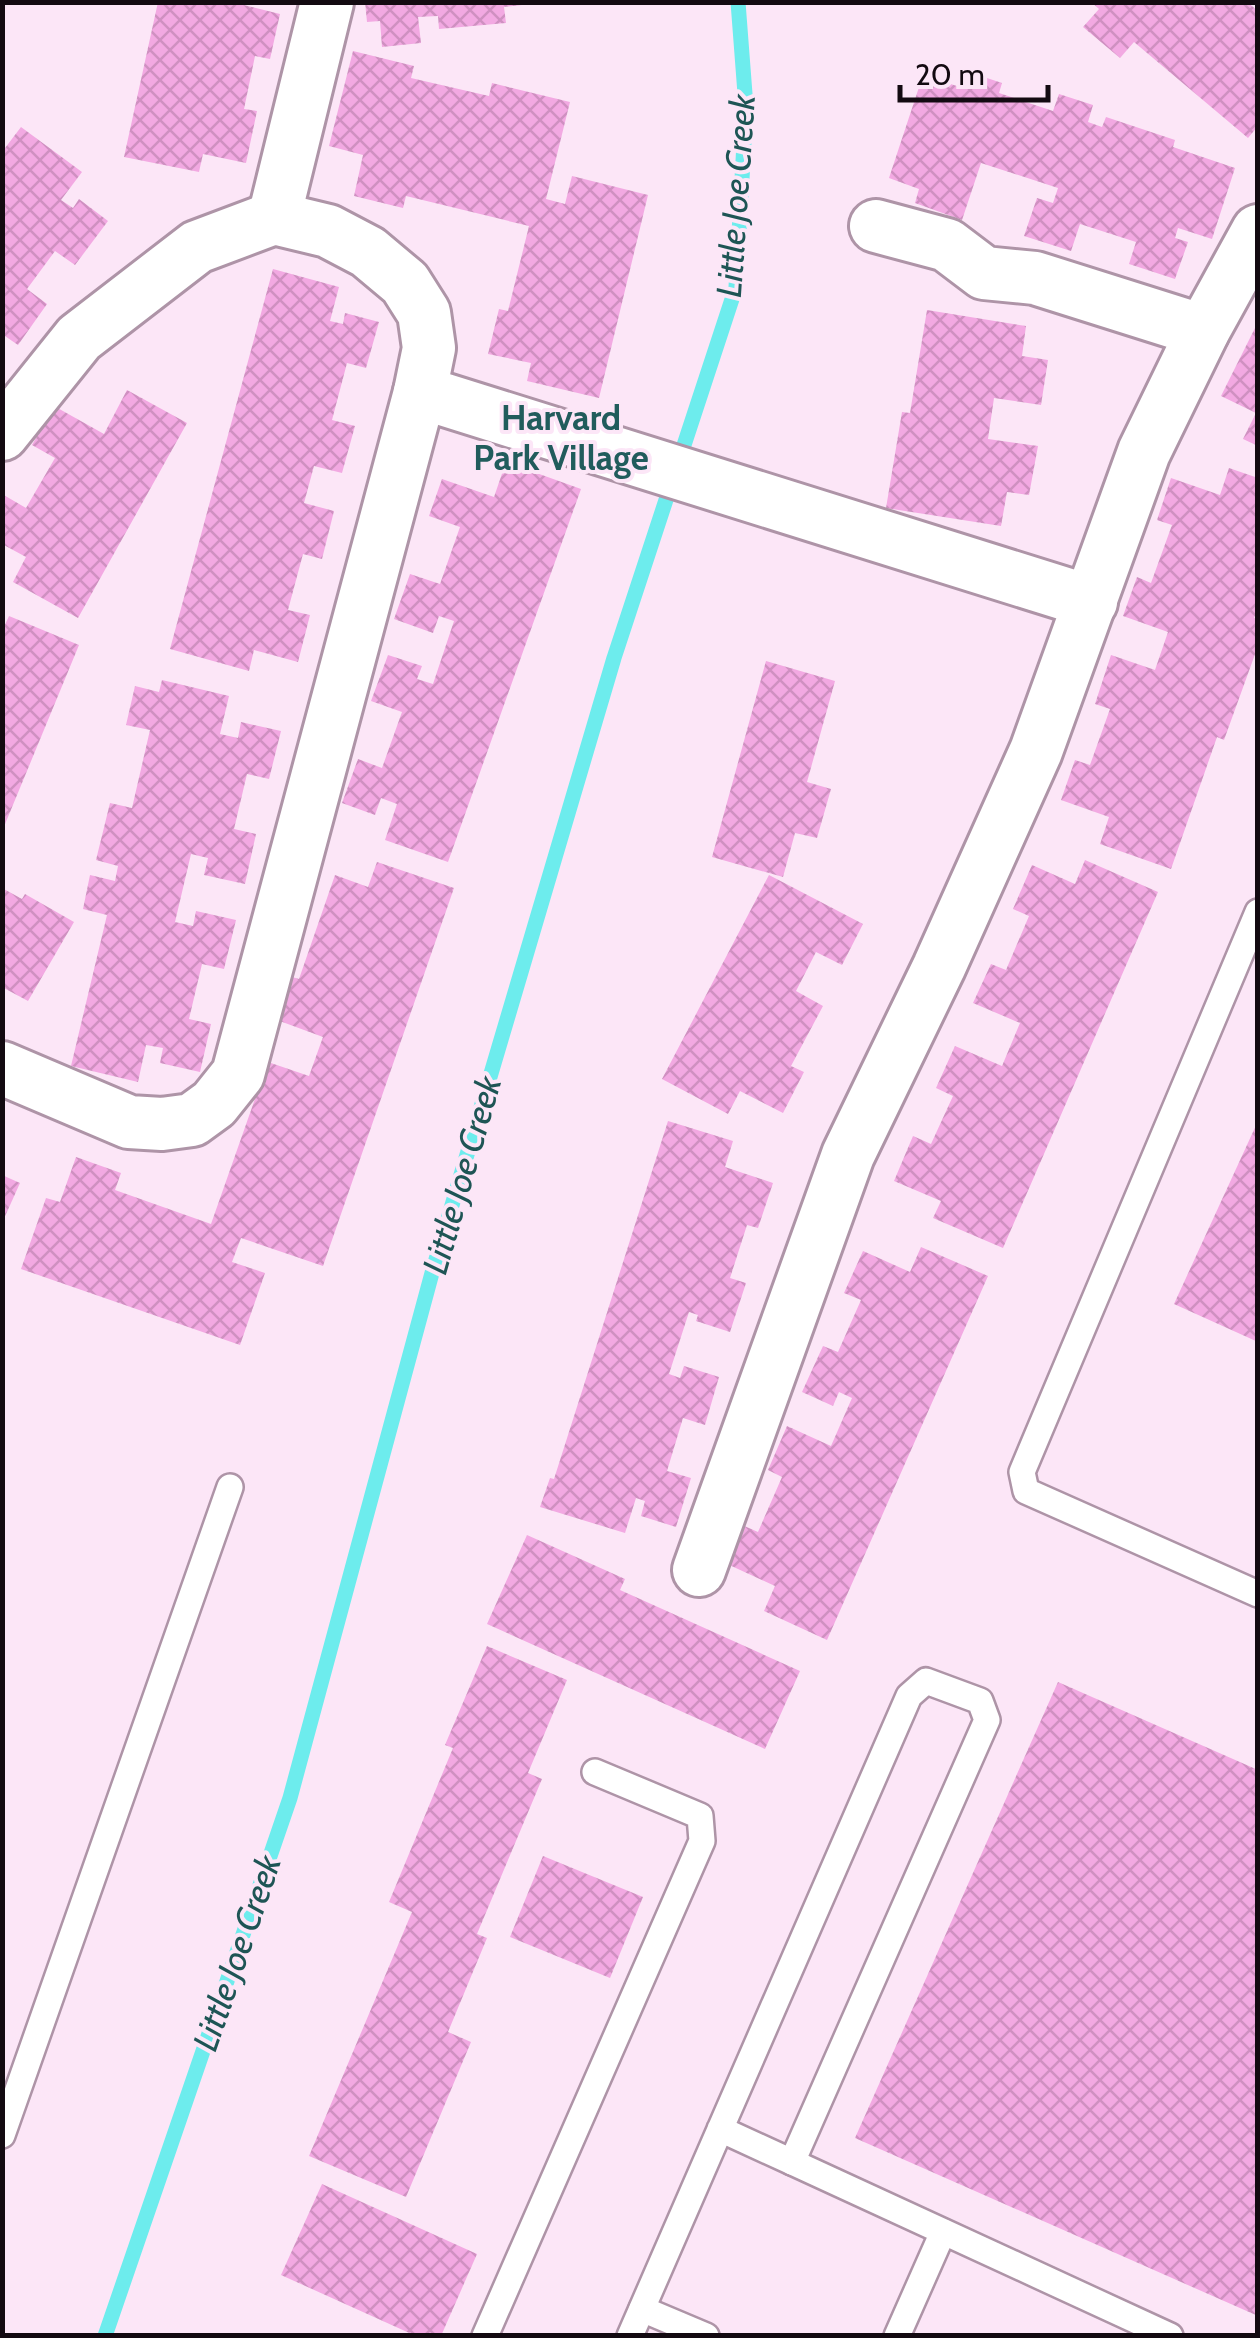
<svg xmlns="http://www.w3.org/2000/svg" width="1260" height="2338" font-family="Cabin,sans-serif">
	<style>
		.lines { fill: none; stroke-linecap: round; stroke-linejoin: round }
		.stream { stroke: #6deced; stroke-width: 15 }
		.building { fill: url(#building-cross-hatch) }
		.service-casing { stroke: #ae94a7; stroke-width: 30 }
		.minor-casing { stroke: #ae94a7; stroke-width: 58 }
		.service { stroke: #fff; stroke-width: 25 }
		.minor { stroke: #fff; stroke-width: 52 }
		.labels { text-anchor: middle; stroke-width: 8; stroke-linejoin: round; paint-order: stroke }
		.water-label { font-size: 35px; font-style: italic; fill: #1e5555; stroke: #fce6f7 }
		.neighbourhood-label { font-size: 35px; font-weight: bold; fill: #215c5c; stroke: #fce6f7 }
	</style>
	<defs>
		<pattern id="building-cross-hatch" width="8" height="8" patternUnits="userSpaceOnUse" patternTransform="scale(2.5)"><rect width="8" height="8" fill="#f2a9e2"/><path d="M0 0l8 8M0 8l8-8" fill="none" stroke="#cf90c1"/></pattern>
	</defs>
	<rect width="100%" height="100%" fill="#fce6f7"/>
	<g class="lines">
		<path class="stream" d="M 105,2336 L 290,1798 L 432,1273 L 614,658 L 736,287 L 746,107 L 738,2"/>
	</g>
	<g class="building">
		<path d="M 158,2 L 232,2 L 280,14 L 270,59 L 255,56 L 244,109 L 257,111 L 246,163 L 203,154 L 199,172 L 124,157 Z"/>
		<path d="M 365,2 L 522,2 L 522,5 L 504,7 L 506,23 L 439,29 L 438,16 L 418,17 L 421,43 L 382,47 L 380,21 L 367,22 Z"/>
		<path d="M 1091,2 L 1247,2 L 1258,11 L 1258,126 L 1248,138 L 1134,42 L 1120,58 L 1083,27 L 1099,9 Z"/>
		<path d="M 353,51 L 414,66 L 411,78 L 489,96 L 492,83 L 570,102 L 546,199 L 565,204 L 572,176 L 648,195 L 599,398 L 527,381 L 531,363 L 488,354 L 499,309 L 508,311 L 529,226 L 406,196 L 403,208 L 354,196 L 363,155 L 329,146 Z"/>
		<path d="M 969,72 L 1002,83 L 999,93 L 1053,111 L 1059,94 L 1093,105 L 1088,122 L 1102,127 L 1106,117 L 1175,140 L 1173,147 L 1235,168 L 1212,239 L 1178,228 L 1175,238 L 1188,242 L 1175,279 L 1129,264 L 1136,242 L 1080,224 L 1071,251 L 1024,236 L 1037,198 L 1053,203 L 1058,188 L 981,163 L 962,220 L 915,203 L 919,189 L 889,178 L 923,75 L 963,88 Z"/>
		<path d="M 21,127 L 82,172 L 61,200 L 73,208 L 79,199 L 108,221 L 75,265 L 55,251 L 27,289 L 47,304 L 18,345 L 2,334 L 2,152 Z"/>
		<path d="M 273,269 L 339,287 L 330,321 L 343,324 L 345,313 L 379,322 L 366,368 L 347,363 L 332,420 L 355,426 L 342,473 L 314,466 L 304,503 L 334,511 L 322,559 L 303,554 L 288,610 L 310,615 L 298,662 L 254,650 L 249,671 L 170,649 Z"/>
		<path d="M 927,310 L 1026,326 L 1022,356 L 1048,360 L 1041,405 L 994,398 L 988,439 L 1038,446 L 1029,495 L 1007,492 L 1001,526 L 886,508 L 902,412 L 910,413 Z"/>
		<path d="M 1258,322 L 1258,446 L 1243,439 L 1256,413 L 1221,396 Z"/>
		<path d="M 127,390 L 187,423 L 78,618 L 13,582 L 26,557 L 2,544 L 2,494 L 26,508 L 55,458 L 32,445 L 54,406 L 104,434 Z"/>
		<path d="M 506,462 L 581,489 L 448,862 L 385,840 L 397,804 L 381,798 L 375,815 L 342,803 L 358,759 L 382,768 L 402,712 L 371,701 L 388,655 L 422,666 L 417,679 L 433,684 L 454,621 L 439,616 L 433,633 L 394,619 L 410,574 L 440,584 L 460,527 L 429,516 L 442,479 L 494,497 Z"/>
		<path d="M 1229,468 L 1258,478 L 1258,609 L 1254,618 L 1258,619 L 1258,646 L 1224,740 L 1217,737 L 1171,869 L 1100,844 L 1109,817 L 1061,800 L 1075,760 L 1090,765 L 1110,709 L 1095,704 L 1111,655 L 1155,670 L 1168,632 L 1123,616 L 1137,577 L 1151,583 L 1172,525 L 1157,520 L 1171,478 L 1220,495 Z"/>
		<path d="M 9,616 L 79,645 L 3,829 L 2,631 Z"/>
		<path d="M 766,661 L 835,681 L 807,782 L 831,789 L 817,838 L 795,833 L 783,877 L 712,857 Z"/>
		<path d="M 162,680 L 229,696 L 220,734 L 238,738 L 241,722 L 281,731 L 269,779 L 247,774 L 234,829 L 256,834 L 245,884 L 204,875 L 208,858 L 191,854 L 175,922 L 193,926 L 196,911 L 236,920 L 224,969 L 202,964 L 189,1019 L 211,1024 L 200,1072 L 160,1063 L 163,1048 L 146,1045 L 138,1082 L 71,1066 L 107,915 L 83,909 L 90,875 L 115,881 L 118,866 L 96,860 L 110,803 L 132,808 L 150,730 L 126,725 L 135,686 L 159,692 Z"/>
		<path d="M 1085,860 L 1158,892 L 1003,1248 L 933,1218 L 941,1201 L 894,1181 L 913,1136 L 931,1144 L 953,1096 L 936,1088 L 955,1046 L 1002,1066 L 1020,1023 L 973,1003 L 991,964 L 1006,970 L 1029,916 L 1013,909 L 1032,865 L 1075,884 Z"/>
		<path d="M 377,862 L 454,888 L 323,1266 L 241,1238 L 232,1262 L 265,1273 L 240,1345 L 21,1269 L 46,1198 L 60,1202 L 76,1157 L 121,1173 L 115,1190 L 211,1224 L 268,1062 L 309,1076 L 323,1037 L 277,1020 L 292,977 L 299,979 L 335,875 L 368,887 Z"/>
		<path d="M 769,875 L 863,924 L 842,965 L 816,952 L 796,991 L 823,1006 L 791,1066 L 804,1072 L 783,1113 L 740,1091 L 728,1114 L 662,1079 Z"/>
		<path d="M 2,888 L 22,899 L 25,894 L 74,922 L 28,1001 L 2,987 Z"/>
		<path d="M 668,1121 L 733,1141 L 725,1167 L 773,1183 L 758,1228 L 747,1225 L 730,1278 L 746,1283 L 730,1332 L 696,1321 L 698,1315 L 689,1312 L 669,1374 L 680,1378 L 684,1366 L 719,1377 L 705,1425 L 683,1418 L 667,1471 L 691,1478 L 676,1527 L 641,1516 L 645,1501 L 636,1498 L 625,1533 L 540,1507 L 550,1478 L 554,1479 Z"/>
		<path d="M 1258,1121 L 1258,1342 L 1174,1304 Z"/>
		<path d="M 2,1175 L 20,1183 L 2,1223 Z"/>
		<path d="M 921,1247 L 988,1276 L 827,1640 L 764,1611 L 775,1586 L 725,1563 L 742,1525 L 758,1532 L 782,1477 L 768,1470 L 787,1426 L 831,1446 L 852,1398 L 839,1392 L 833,1406 L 802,1392 L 823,1346 L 838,1352 L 861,1300 L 844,1293 L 863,1251 L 910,1272 Z"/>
		<path d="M 527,1535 L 625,1579 L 620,1590 L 800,1671 L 765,1749 L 487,1624 Z"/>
		<path d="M 487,1646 L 567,1680 L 528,1773 L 542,1779 L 477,1934 L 487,1938 L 448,2032 L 471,2042 L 406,2197 L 309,2156 L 412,1912 L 389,1902 L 453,1748 L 445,1745 Z"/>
		<path d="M 1058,1682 L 1258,1770 L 1258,2316 L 855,2138 Z"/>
		<path d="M 543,1856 L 643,1897 L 610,1978 L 510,1937 Z"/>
		<path d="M 322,2184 L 477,2254 L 441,2336 L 416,2336 L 281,2275 Z"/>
	</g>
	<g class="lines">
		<g class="service-casing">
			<g id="service">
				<path d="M 1258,912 L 1022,1472 L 1026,1491 L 1258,1594"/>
				<path d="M 2,2135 L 230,1487"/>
				<path d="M 792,2162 L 1170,2336"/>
				<path d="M 642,2309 L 706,2336"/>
				<path d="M 485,2336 L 702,1841 L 700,1816 L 595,1772"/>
				<path d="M 630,2336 L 909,1696 L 926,1681 L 980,1701 L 987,1720 L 792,2162 L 720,2129"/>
				<path d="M 897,2336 L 943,2232"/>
			</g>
		</g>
		<g class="minor-casing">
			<g id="minor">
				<path d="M 274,218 L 327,2"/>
				<path d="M 876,226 L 947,245 L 984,273 L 1035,278 L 1203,331"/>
				<path d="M 420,392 L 1091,602"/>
				<path d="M 2,434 L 79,338 L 197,247 L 274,218 L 328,231 L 368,252 L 405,283 L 424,313 L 429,348 L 420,392 L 238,1074 L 214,1104 L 192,1120 L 162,1124 L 129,1122 L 2,1068"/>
				<path d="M 699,1570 L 848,1155 L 939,967 L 1036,751 L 1144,452 L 1203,331 L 1258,231"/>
			</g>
		</g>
		<use href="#service" class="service"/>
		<use href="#minor" class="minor"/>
	</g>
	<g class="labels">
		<g class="water-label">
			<text transform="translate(736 196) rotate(-86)" y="12">Little Joe Creek</text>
			<text transform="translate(462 1175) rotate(-74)" y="12">Little Joe Creek</text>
			<text transform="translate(237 1953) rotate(-71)" y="12">Little Joe Creek</text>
		</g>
		<g class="neighbourhood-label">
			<text x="561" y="430">Harvard<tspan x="561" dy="40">Park Village</tspan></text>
		</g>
	</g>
	<rect width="1260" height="2338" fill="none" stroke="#130a11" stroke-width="10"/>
	<path d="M900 85v15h148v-15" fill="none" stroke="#130a11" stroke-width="5"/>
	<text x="915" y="85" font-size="30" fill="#130a11" stroke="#fce6f7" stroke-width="8" paint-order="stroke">20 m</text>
</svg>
